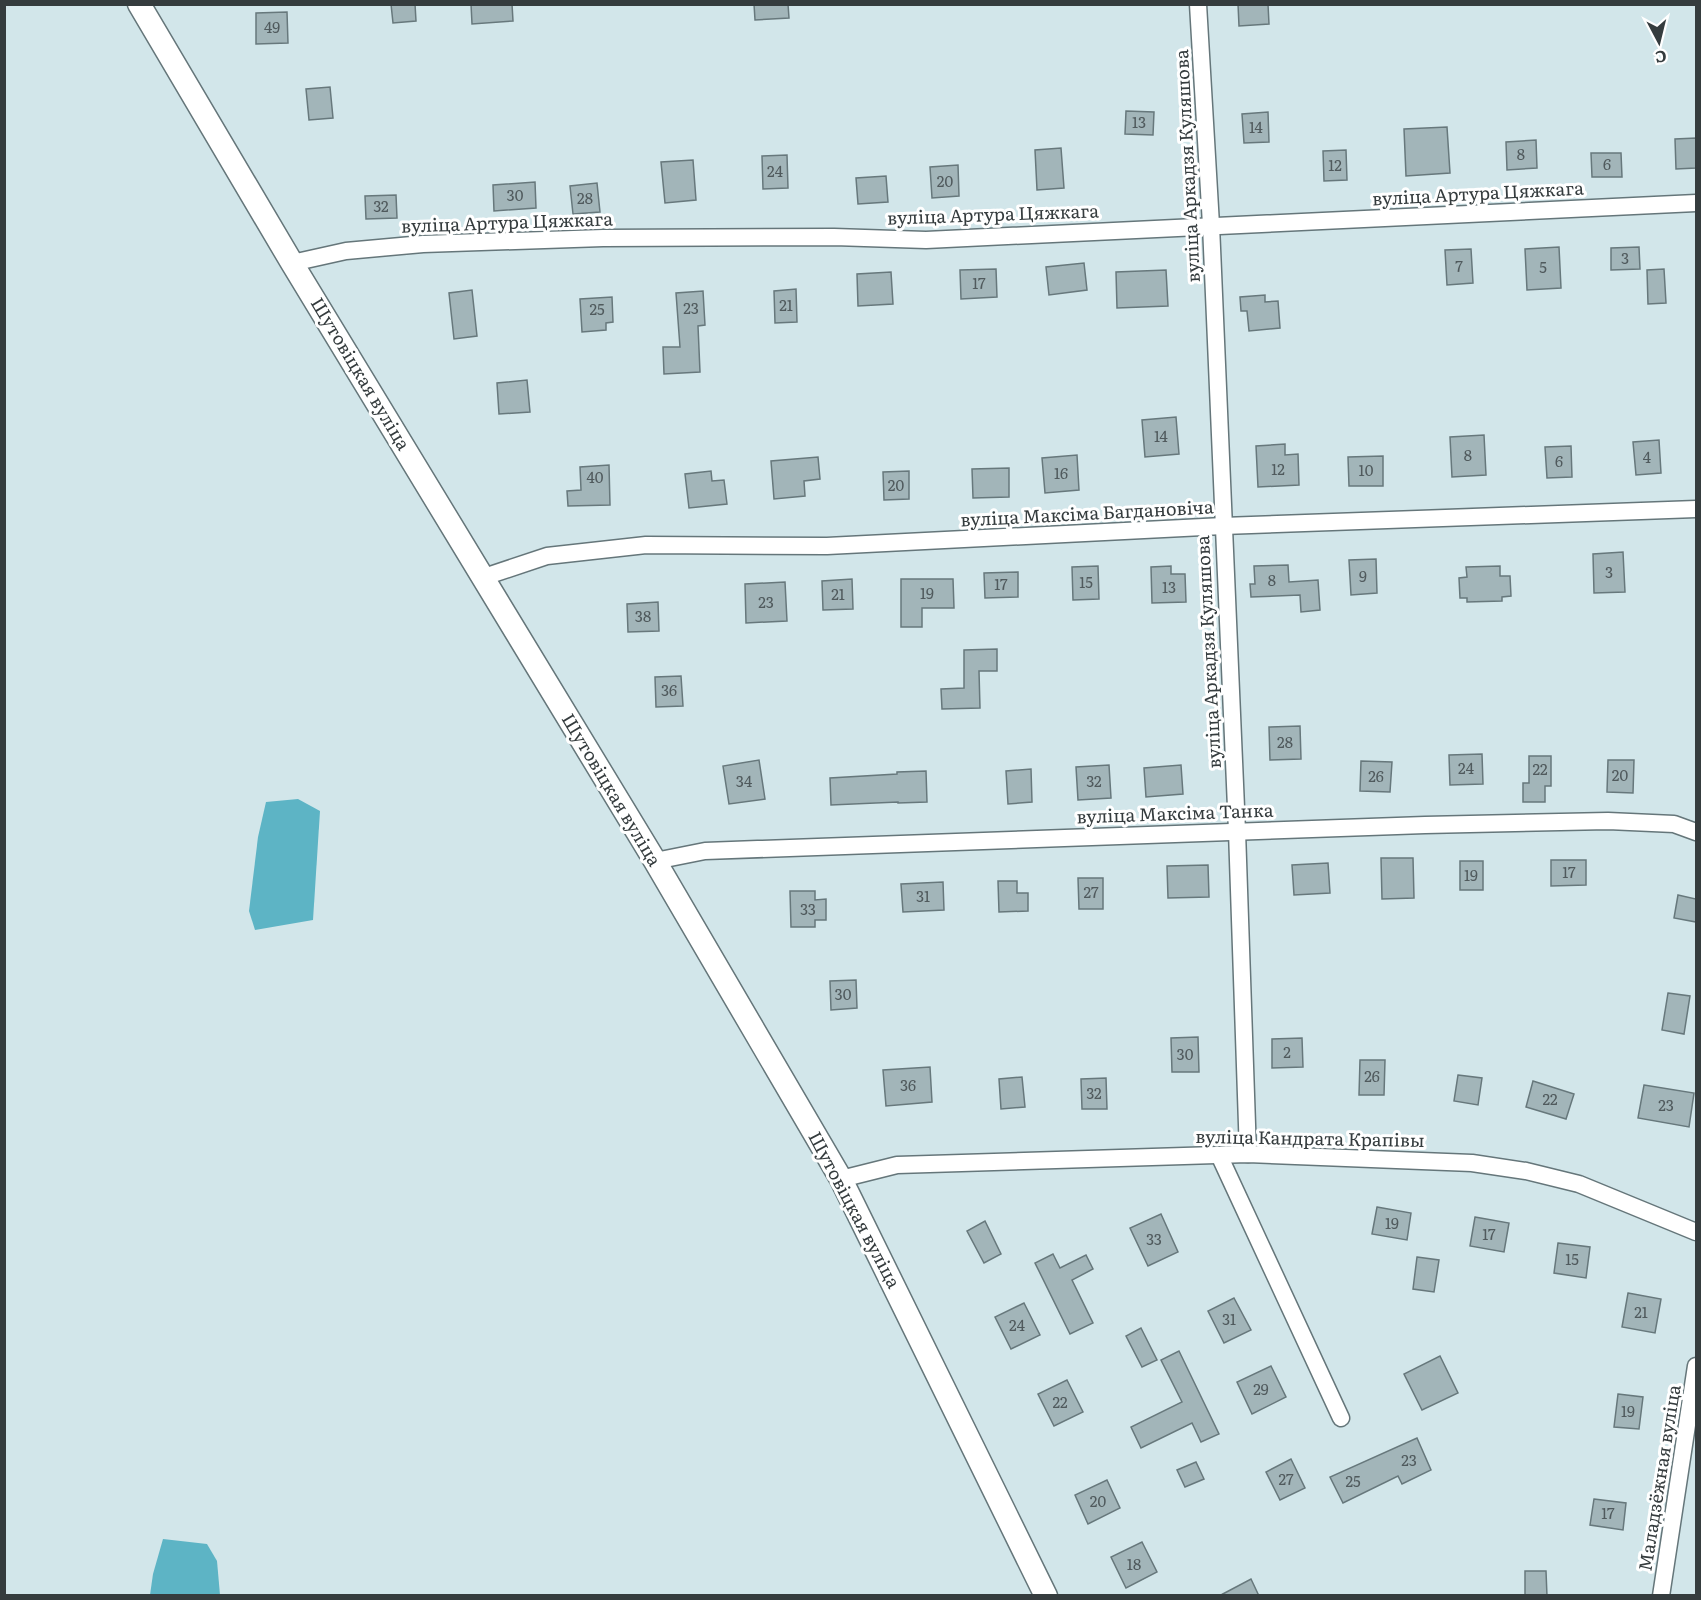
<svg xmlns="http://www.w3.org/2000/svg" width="1701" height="1600" font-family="Literata,serif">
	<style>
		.water { fill: #5db4c5 }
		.building { fill: #a2b5b9; stroke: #67787c; stroke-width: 1.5 }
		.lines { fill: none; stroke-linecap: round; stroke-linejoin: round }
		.minor-casing { stroke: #65767a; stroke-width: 19 }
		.secondary-casing { stroke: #65767a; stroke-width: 25 }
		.minor { stroke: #fff; stroke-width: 16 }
		.secondary { stroke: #fff; stroke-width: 22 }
		.labels { text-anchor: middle; stroke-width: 6; stroke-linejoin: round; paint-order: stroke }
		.number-label { font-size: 15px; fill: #505a5d }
		.street-label { font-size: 18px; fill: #353c3e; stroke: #fff }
	</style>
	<rect width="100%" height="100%" fill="#d2e6ea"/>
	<g class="water">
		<path d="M 298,799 L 320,811 L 313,920 L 255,930 L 249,911 L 258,837 L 266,802 Z"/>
		<path d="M 163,1539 L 207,1544 L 217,1561 L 220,1595 L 150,1595 L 153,1574 Z"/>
	</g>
	<g class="building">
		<path d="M 391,4 L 415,4 L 416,21 L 393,23 Z"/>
		<path d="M 471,4 L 512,4 L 513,21 L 472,24 Z"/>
		<path d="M 754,4 L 788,4 L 789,18 L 755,20 Z"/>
		<path d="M 1238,4 L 1268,4 L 1269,24 L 1239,26 Z"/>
		<path d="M 287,12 L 288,43 L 256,44 L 256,13 Z"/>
		<path d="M 330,87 L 333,118 L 309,120 L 306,89 Z"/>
		<path d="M 1126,111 L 1154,112 L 1153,135 L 1125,134 Z"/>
		<path d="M 1268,112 L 1269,142 L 1244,143 L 1242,114 Z"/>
		<path d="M 1447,127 L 1450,173 L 1406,176 L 1404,129 Z"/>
		<path d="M 1696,138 L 1696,168 L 1676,169 L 1675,139 Z"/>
		<path d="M 1536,140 L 1537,168 L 1507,170 L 1506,142 Z"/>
		<path d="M 1061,148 L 1064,188 L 1037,190 L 1035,150 Z"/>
		<path d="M 1346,150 L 1347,180 L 1324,181 L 1323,151 Z"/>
		<path d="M 1591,153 L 1621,153 L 1622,177 L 1592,177 Z"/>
		<path d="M 787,155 L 788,188 L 763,189 L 762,156 Z"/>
		<path d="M 693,160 L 696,200 L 665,203 L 661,162 Z"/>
		<path d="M 958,165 L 959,196 L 932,198 L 930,167 Z"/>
		<path d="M 886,176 L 888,202 L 858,204 L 856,178 Z"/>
		<path d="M 535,182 L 536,208 L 494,211 L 493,185 Z"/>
		<path d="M 597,183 L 600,212 L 573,214 L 570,186 Z"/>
		<path d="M 396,195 L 397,218 L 366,219 L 365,196 Z"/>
		<path d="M 1559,247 L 1561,288 L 1527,290 L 1525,249 Z"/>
		<path d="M 1639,247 L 1640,269 L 1611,270 L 1611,248 Z"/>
		<path d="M 1471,249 L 1473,283 L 1447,285 L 1445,250 Z"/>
		<path d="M 1084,263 L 1087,290 L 1049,295 L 1046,267 Z"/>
		<path d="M 996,269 L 997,297 L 961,299 L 960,270 Z"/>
		<path d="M 1664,269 L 1666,303 L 1648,304 L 1647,270 Z"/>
		<path d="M 1166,270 L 1168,306 L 1117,308 L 1116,272 Z"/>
		<path d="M 891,272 L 893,304 L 858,306 L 857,274 Z"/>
		<path d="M 796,289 L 797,322 L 775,323 L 774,291 Z"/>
		<path d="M 472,290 L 477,336 L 454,339 L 449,293 Z"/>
		<path d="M 703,291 L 705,325 L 698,326 L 700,372 L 664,374 L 663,347 L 680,347 L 676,293 Z"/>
		<path d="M 1265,295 L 1265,302 L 1278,301 L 1280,328 L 1249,331 L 1247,311 L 1241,311 L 1240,297 Z"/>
		<path d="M 612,297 L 613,322 L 606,323 L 606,330 L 582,332 L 580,299 Z"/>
		<path d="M 527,380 L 530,412 L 499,414 L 497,383 Z"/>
		<path d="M 1176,417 L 1179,454 L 1145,457 L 1142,420 Z"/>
		<path d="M 1484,435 L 1486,475 L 1452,477 L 1450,437 Z"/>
		<path d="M 1659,440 L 1661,473 L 1636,475 L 1633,442 Z"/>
		<path d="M 1285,444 L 1285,455 L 1298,454 L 1299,485 L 1258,487 L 1256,446 Z"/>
		<path d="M 1571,446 L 1572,477 L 1547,478 L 1545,447 Z"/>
		<path d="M 1077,455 L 1079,490 L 1045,493 L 1042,458 Z"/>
		<path d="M 1383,456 L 1383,486 L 1349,486 L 1348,457 Z"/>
		<path d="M 818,457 L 820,479 L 804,481 L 805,496 L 774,499 L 771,461 Z"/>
		<path d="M 609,465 L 610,505 L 568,506 L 567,491 L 581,490 L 580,467 Z"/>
		<path d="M 1009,468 L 1009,497 L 973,498 L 972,469 Z"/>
		<path d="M 711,471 L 712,481 L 724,480 L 727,504 L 689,508 L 685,474 Z"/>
		<path d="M 909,471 L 909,499 L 884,500 L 883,472 Z"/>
		<path d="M 1623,552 L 1625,592 L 1594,593 L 1593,554 Z"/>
		<path d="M 1376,559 L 1377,593 L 1351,595 L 1349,560 Z"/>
		<path d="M 1288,565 L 1289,582 L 1318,580 L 1320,610 L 1301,612 L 1300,595 L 1251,597 L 1250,584 L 1255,584 L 1254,566 Z"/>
		<path d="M 1098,566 L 1099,599 L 1073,600 L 1072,567 Z"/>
		<path d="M 1171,566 L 1171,574 L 1185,574 L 1186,602 L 1152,603 L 1151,567 Z"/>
		<path d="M 1500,566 L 1500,576 L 1510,576 L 1511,596 L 1502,597 L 1502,601 L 1467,602 L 1467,598 L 1460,598 L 1459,578 L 1467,577 L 1466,567 Z"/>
		<path d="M 1018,572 L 1018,597 L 985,598 L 984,573 Z"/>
		<path d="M 852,579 L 853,609 L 823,610 L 822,581 Z"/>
		<path d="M 901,579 L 953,579 L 954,608 L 922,608 L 922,627 L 901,627 Z"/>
		<path d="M 785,582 L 787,621 L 746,623 L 745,584 Z"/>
		<path d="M 658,602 L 659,631 L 628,632 L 627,604 Z"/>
		<path d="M 997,649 L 997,671 L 979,671 L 980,708 L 942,709 L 941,689 L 964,688 L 964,650 Z"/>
		<path d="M 681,676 L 683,706 L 656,707 L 655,677 Z"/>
		<path d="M 1300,726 L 1301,759 L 1270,760 L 1269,727 Z"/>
		<path d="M 1482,754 L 1483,784 L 1450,785 L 1449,755 Z"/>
		<path d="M 1529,756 L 1551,756 L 1551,786 L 1545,786 L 1545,802 L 1523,802 L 1523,783 L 1529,783 Z"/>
		<path d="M 759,760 L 765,799 L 729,804 L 723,766 Z"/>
		<path d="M 1608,760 L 1634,760 L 1633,793 L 1607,792 Z"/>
		<path d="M 1361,761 L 1392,762 L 1390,792 L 1360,791 Z"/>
		<path d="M 1109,765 L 1111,798 L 1078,800 L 1076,767 Z"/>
		<path d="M 1181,765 L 1183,794 L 1146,797 L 1144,768 Z"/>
		<path d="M 1031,769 L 1032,802 L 1008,804 L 1006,771 Z"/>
		<path d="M 926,771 L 927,802 L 898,803 L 898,802 L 831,805 L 830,778 L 897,774 L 897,772 Z"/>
		<path d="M 1381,858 L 1413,858 L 1414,898 L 1382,899 Z"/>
		<path d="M 1551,860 L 1586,860 L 1586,885 L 1551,886 Z"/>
		<rect x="1460" y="861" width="23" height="29"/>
		<path d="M 1328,863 L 1330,893 L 1294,895 L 1292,865 Z"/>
		<path d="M 1208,865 L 1209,897 L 1168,898 L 1167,866 Z"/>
		<path d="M 1078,878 L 1103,878 L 1103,909 L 1079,909 Z"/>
		<path d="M 998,881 L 1017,881 L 1017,893 L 1028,893 L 1028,911 L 999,912 Z"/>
		<path d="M 943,882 L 944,910 L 903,912 L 901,884 Z"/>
		<path d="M 790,891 L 815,891 L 815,900 L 826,899 L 826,920 L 815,920 L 815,927 L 791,927 Z"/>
		<path d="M 1678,895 L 1696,899 L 1696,922 L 1674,918 Z"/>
		<path d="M 856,980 L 857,1008 L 831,1010 L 830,981 Z"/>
		<path d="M 1668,993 L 1690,996 L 1684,1034 L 1662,1030 Z"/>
		<path d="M 1198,1037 L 1199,1072 L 1172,1072 L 1171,1038 Z"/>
		<path d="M 1302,1038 L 1303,1067 L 1272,1068 L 1272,1039 Z"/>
		<path d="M 1360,1060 L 1385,1060 L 1384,1095 L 1359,1095 Z"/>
		<path d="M 930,1067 L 932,1102 L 886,1106 L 883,1070 Z"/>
		<path d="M 1458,1075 L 1482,1078 L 1478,1105 L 1454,1101 Z"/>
		<path d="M 1022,1077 L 1025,1107 L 1001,1109 L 999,1079 Z"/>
		<path d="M 1106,1078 L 1107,1109 L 1082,1109 L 1081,1079 Z"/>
		<path d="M 1533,1081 L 1574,1094 L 1566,1119 L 1526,1107 Z"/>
		<path d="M 1644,1085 L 1694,1093 L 1689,1127 L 1638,1118 Z"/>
		<path d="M 1377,1207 L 1411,1213 L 1407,1240 L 1372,1234 Z"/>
		<path d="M 1161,1214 L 1178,1252 L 1148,1266 L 1130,1228 Z"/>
		<path d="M 1475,1217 L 1509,1223 L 1504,1252 L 1470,1246 Z"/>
		<path d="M 985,1221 L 1001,1254 L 984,1263 L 967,1231 Z"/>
		<path d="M 1558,1243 L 1590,1247 L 1586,1278 L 1554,1273 Z"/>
		<path d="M 1053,1254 L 1060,1268 L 1086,1255 L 1093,1269 L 1072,1280 L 1093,1323 L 1070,1334 L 1035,1263 Z"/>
		<path d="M 1417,1257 L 1439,1260 L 1434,1292 L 1413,1289 Z"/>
		<path d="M 1628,1293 L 1661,1299 L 1655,1333 L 1622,1327 Z"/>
		<path d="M 1234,1298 L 1251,1330 L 1224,1343 L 1208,1311 Z"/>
		<path d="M 1024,1303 L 1040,1335 L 1011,1349 L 995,1317 Z"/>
		<path d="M 1141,1328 L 1157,1360 L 1142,1367 L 1126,1336 Z"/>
		<path d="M 1179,1351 L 1219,1434 L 1201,1442 L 1192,1423 L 1141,1448 L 1131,1427 L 1182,1402 L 1161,1360 Z"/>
		<path d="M 1440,1356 L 1458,1393 L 1422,1410 L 1404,1374 Z"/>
		<path d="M 1271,1366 L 1286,1397 L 1252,1414 L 1237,1382 Z"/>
		<path d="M 1067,1380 L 1083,1412 L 1054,1426 L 1038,1394 Z"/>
		<path d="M 1618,1394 L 1643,1397 L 1639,1429 L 1614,1427 Z"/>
		<path d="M 1417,1438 L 1431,1470 L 1402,1484 L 1398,1476 L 1343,1503 L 1330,1477 Z"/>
		<path d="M 1291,1459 L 1305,1488 L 1280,1500 L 1266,1472 Z"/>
		<path d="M 1196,1462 L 1204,1479 L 1185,1487 L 1177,1470 Z"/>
		<path d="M 1107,1480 L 1120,1508 L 1088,1524 L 1075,1495 Z"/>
		<path d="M 1594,1499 L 1626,1503 L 1623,1530 L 1590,1525 Z"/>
		<path d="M 1142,1542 L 1157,1572 L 1126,1588 L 1111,1557 Z"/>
		<path d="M 1525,1571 L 1546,1571 L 1547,1596 L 1525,1596 Z"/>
		<path d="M 1251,1579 L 1259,1596 L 1219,1596 Z"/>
	</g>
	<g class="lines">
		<g class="minor-casing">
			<g id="minor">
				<path d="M 1198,4 L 1211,225 L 1237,831 L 1248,1154"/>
				<path d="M 292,263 L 346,251 L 423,244 L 603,238 L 834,237 L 926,240 L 1696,203"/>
				<path d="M 484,577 L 547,556 L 646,545 L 827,546 L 1223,526 L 1696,509"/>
				<path d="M 655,861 L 705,851 L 1425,825 L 1608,821 L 1674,824 L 1696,832"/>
				<path d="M 1219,1155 L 1341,1418"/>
				<path d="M 841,1179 L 897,1165 L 1248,1154 L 1472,1163 L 1526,1171 L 1579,1184 L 1696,1232"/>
				<path d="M 1661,1596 L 1696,1366"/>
			</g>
		</g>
		<g class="secondary-casing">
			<path id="secondary" d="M 139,4 L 292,263 L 655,861 L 841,1179 L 1046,1596"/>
		</g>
		<use href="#minor" class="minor"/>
		<use href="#secondary" class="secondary"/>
	</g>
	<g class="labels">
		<g class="number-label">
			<text x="272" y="33">49</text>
			<text x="1139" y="128">13</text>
			<text x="1256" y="133">14</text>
			<text x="1521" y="160">8</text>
			<text x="1607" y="170">6</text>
			<text x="1335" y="171">12</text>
			<text x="775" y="177">24</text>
			<text x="945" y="187">20</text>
			<text x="515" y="201">30</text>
			<text x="585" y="204">28</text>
			<text x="381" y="212">32</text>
			<text x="1625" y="264">3</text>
			<text x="1459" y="272">7</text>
			<text x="1543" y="273">5</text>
			<text x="979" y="289">17</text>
			<text x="786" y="311">21</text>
			<text x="691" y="314">23</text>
			<text x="597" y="315">25</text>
			<text x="1161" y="442">14</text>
			<text x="1468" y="461">8</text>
			<text x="1647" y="463">4</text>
			<text x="1559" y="467">6</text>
			<text x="1278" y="475">12</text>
			<text x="1366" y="476">10</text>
			<text x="1061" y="479">16</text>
			<text x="595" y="483">40</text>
			<text x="896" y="491">20</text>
			<text x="1609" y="578">3</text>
			<text x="1363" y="582">9</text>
			<text x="1272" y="586">8</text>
			<text x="1086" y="588">15</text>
			<text x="1001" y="590">17</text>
			<text x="1169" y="593">13</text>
			<text x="927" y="599">19</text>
			<text x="838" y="600">21</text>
			<text x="766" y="608">23</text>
			<text x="643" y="622">38</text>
			<text x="669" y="696">36</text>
			<text x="1285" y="748">28</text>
			<text x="1466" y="774">24</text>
			<text x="1540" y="775">22</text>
			<text x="1620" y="781">20</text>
			<text x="1376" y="782">26</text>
			<text x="744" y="787">34</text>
			<text x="1094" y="787">32</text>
			<text x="1569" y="878">17</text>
			<text x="1471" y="881">19</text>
			<text x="1091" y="898">27</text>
			<text x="923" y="902">31</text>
			<text x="808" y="915">33</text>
			<text x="843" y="1000">30</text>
			<text x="1287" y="1058">2</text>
			<text x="1185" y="1060">30</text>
			<text x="1372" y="1082">26</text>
			<text x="908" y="1091">36</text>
			<text x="1094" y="1099">32</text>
			<text x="1550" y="1105">22</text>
			<text x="1666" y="1111">23</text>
			<text x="1392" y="1229">19</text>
			<text x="1489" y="1240">17</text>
			<text x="1154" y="1245">33</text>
			<text x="1572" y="1265">15</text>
			<text x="1641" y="1318">21</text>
			<text x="1229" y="1325">31</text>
			<text x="1017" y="1331">24</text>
			<text x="1261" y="1395">29</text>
			<text x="1060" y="1408">22</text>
			<text x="1628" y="1417">19</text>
			<text x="1409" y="1466">23</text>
			<text x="1286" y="1485">27</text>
			<text x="1353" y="1487">25</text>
			<text x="1098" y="1507">20</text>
			<text x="1608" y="1519">17</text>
			<text x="1134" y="1570">18</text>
		</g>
		<g class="street-label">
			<text transform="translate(1188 166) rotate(-93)" y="6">вуліца Аркадзя Куляшова</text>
			<text transform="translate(1478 194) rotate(-3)" y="6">вуліца Артура Цяжкага</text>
			<text transform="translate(993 215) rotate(-2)" y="6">вуліца Артура Цяжкага</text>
			<text transform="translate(507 223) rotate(-2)" y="6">вуліца Артура Цяжкага</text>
			<text transform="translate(360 374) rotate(59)" y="6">Шутовіцкая вуліца</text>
			<text transform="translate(1087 514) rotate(-3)" y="6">вуліца Максіма Багдановіча</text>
			<text transform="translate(1209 652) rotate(-93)" y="6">вуліца Аркадзя Куляшова</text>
			<text transform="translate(611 790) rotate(59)" y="6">Шутовіцкая вуліца</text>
			<text transform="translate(1175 814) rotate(-2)" y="6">вуліца Максіма Танка</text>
			<text transform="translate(1310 1139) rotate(1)" y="6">вуліца Кандрата Крапівы</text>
			<text transform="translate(854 1210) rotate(62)" y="6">Шутовіцкая вуліца</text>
			<text transform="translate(1660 1478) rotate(-81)" y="6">Маладзёжная вуліца</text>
		</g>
	</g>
	<rect width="1701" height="1600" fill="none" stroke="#353c3e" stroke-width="12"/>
	<g transform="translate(1659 42) rotate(173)" stroke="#ffffff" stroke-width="4.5" paint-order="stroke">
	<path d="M0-4.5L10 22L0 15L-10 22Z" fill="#353c3e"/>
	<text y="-9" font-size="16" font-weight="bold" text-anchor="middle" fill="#353c3e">С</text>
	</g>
</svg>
